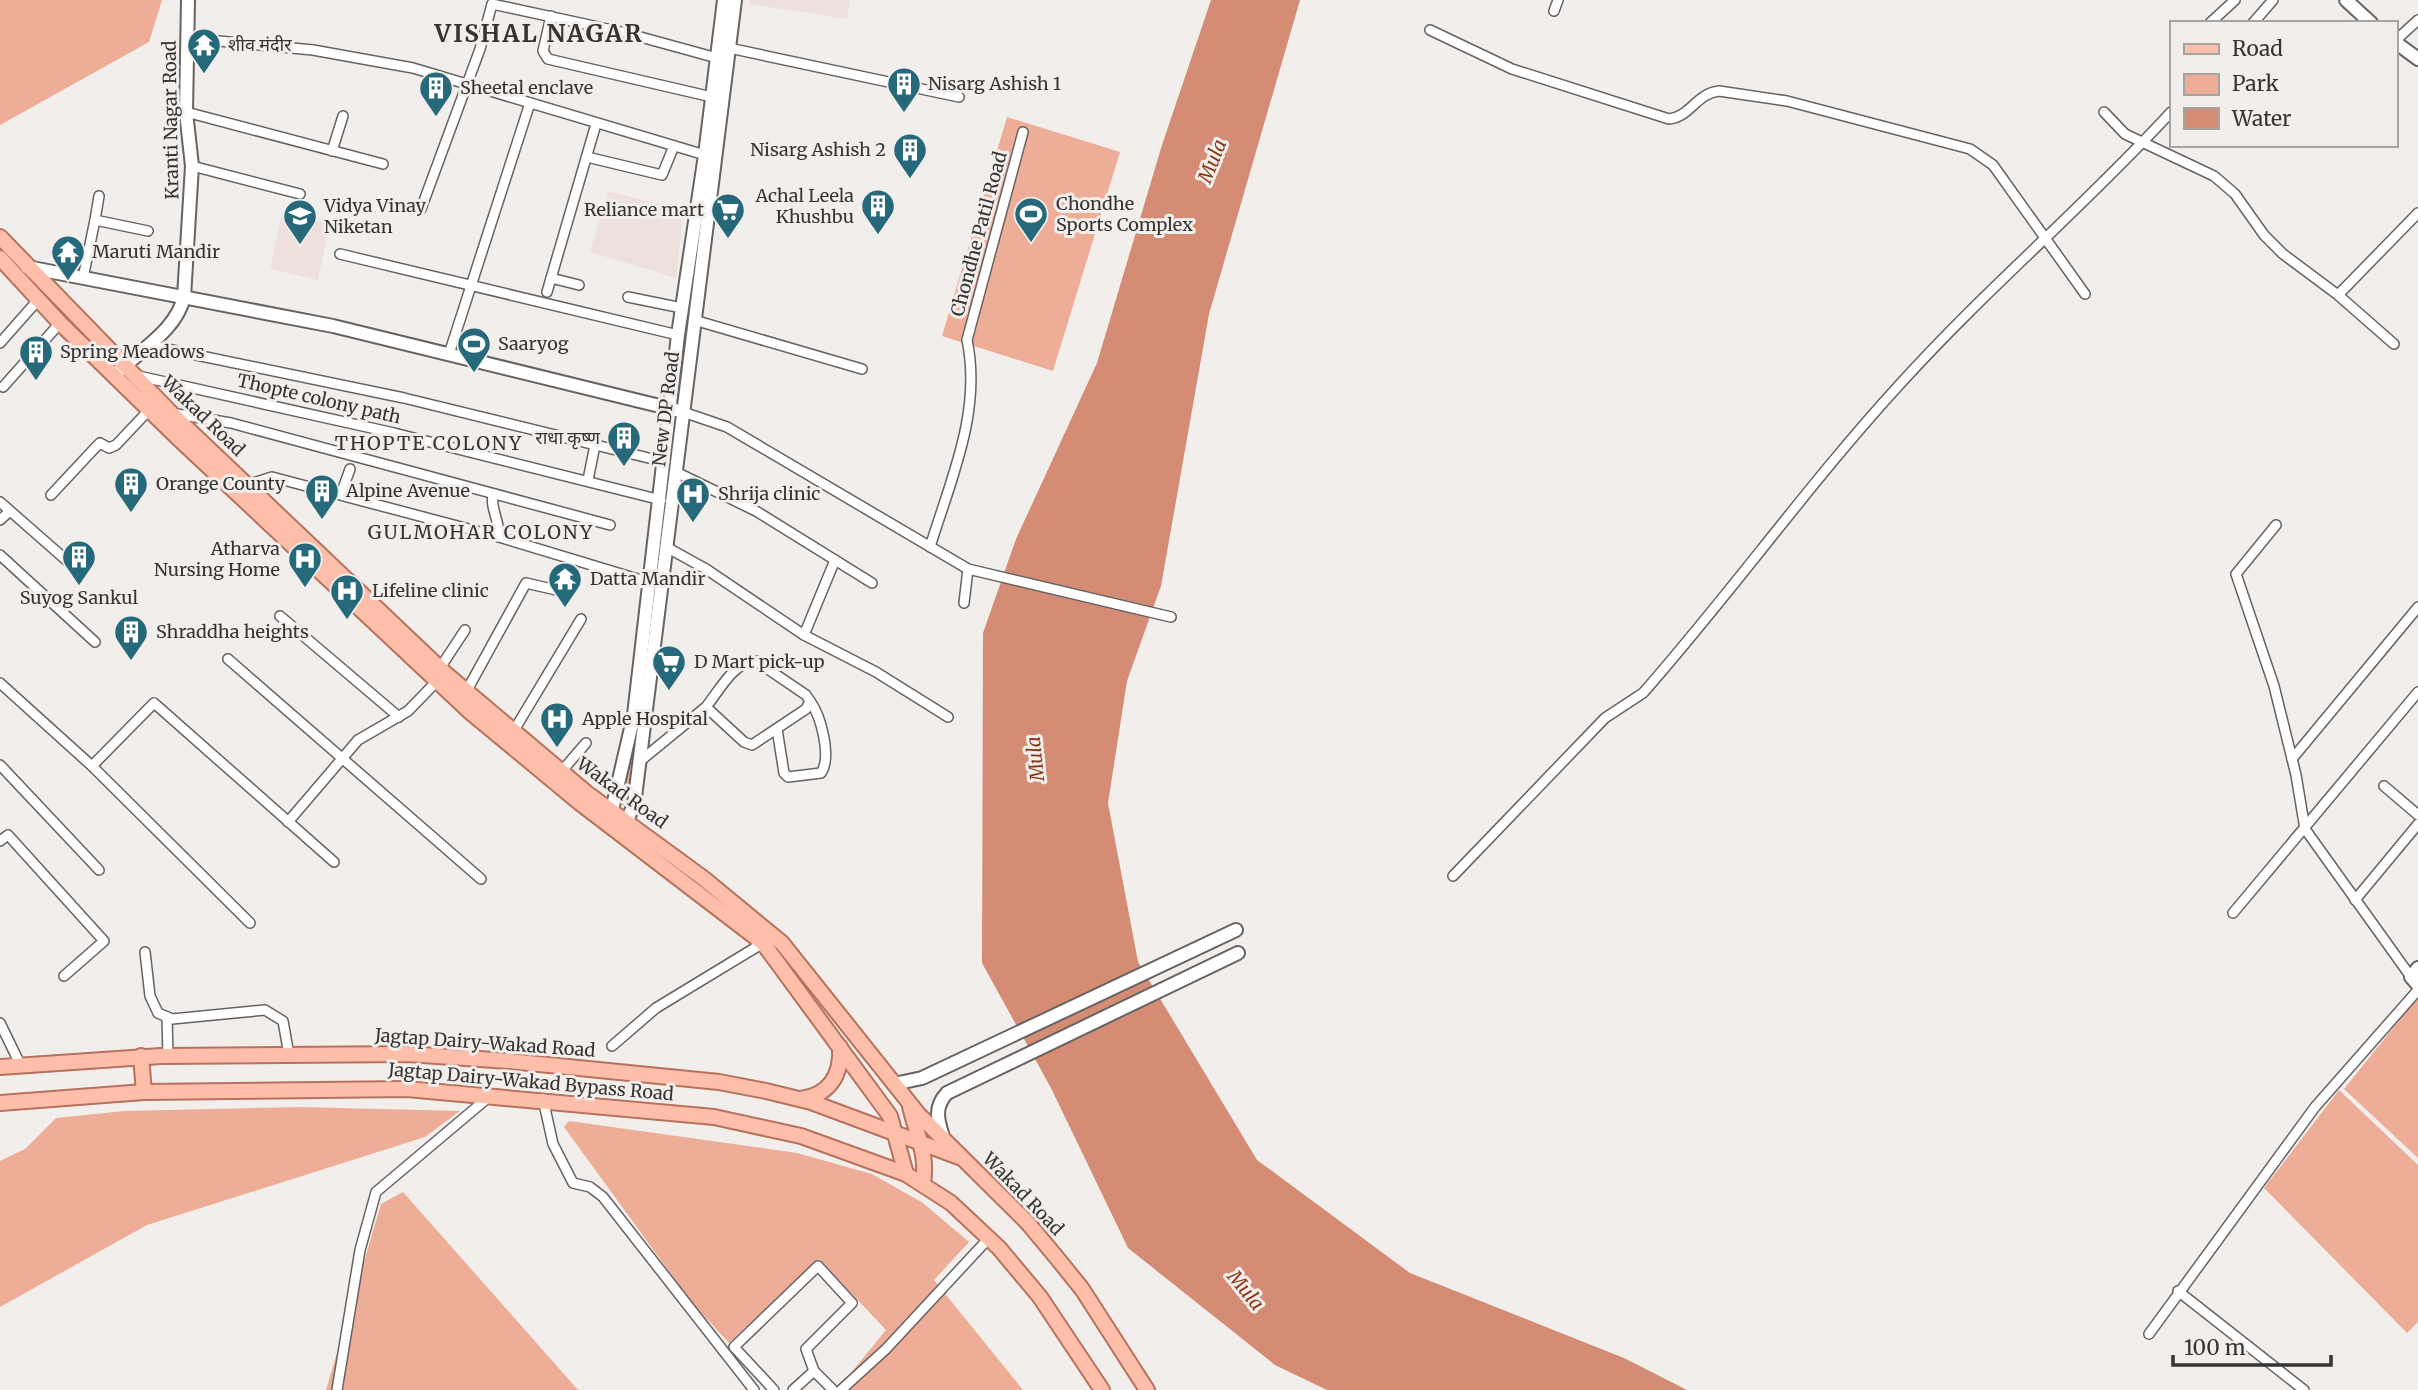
<svg xmlns="http://www.w3.org/2000/svg" width="2418" height="1390" font-family="Merriweather,'Noto Sans Devanagari',serif">
	<style>
		.built { fill: #eee1dd }
		.green { fill: #edad97 }
		.water { fill: #d48c74 }
		.lines { fill: none; stroke-linecap: round; stroke-linejoin: round }
		.street-casing { stroke: #676362; stroke-width: 12 }
		.secondary-casing { stroke: #676362; stroke-width: 16 }
		.primary-casing { stroke: #b6725c; stroke-width: 18 }
		.street { stroke: #fff; stroke-width: 9 }
		.secondary { stroke: #fff; stroke-width: 12 }
		.primary { stroke: #fdbfaa; stroke-width: 14 }
		.labels { text-anchor: middle; stroke-width: 6; stroke-linejoin: round; paint-order: stroke }
		.poi-label { font-size: 18px; fill: #353433; stroke: #f2eeec; text-anchor: start }
		.street-label { font-size: 18px; fill: #353433; stroke: #f2eeec }
		.water-label { font-size: 19px; font-style: italic; fill: #8b3514; stroke: #f2eeec }
		.neighbourhood-label { font-size: 19px; letter-spacing: 2px; fill: #353433; stroke: #f2eeec }
		.district-label { font-size: 24px; font-weight: bold; letter-spacing: 2px; fill: #353433; stroke: #f2eeec }
	</style>
	<rect width="100%" height="100%" fill="#f2eeec"/>
	<g class="built">
		<path d="M 750,0 L 850,0 L 847,19 L 749,4 Z"/>
		<path d="M 608,191 L 684,211 L 676,278 L 590,252 Z"/>
		<path d="M 282,213 L 330,223 L 318,280 L 270,269 Z"/>
	</g>
	<g class="green">
		<path d="M 0,0 L 162,0 L 149,42 L 0,125 Z"/>
		<path d="M 1007,117 L 1120,152 L 1053,371 L 942,336 Z"/>
		<path d="M 634,732 L 640,732 L 627,807 L 622,805 L 620,787 Z"/>
		<path d="M 2418,997 L 2418,1158 L 2344,1089 Z"/>
		<path d="M 2339,1090 L 2418,1165 L 2418,1322 L 2407,1333 L 2264,1188 Z"/>
		<path d="M 299,1107 L 460,1111 L 425,1137 L 147,1225 L 0,1307 L 0,1161 L 25,1149 L 56,1118 L 124,1111 Z"/>
		<path d="M 569,1121 L 797,1153 L 872,1174 L 923,1203 L 969,1242 L 934,1280 L 1023,1390 L 837,1390 L 886,1330 L 819,1259 L 729,1343 L 692,1303 L 564,1127 Z"/>
		<path d="M 403,1192 L 578,1390 L 326,1390 L 381,1204 Z"/>
	</g>
	<path class="water" d="M 1211,0 L 1300,0 L 1209,314 L 1161,586 L 1127,681 L 1108,803 L 1138,962 L 1257,1160 L 1410,1273 L 1624,1358 L 1687,1390 L 1327,1390 L 1275,1365 L 1128,1248 L 1051,1088 L 982,963 L 983,633 L 1016,539 L 1097,363 L 1162,145 Z"/>
	<g class="lines">
		<g class="street-casing">
			<g id="street">
				<path d="M 1554,11 L 1558,0"/>
				<path d="M 551,16 L 543,51 L 548,59 L 712,97"/>
				<path d="M 2210,23 L 2235,0"/>
				<path d="M 2253,23 L 2273,0"/>
				<path d="M 1430,30 L 1512,69 L 1669,119 C 1690,117 1697,93 1719,91 L 1787,101 L 1970,149 L 1993,165 L 2085,294"/>
				<path d="M 187,38 L 313,50 L 413,68 L 705,155"/>
				<path d="M 2395,41 L 2418,20"/>
				<path d="M 729,48 L 959,97"/>
				<path d="M 186,112 L 383,164"/>
				<path d="M 2104,112 L 2125,134 L 2214,176 L 2235,194 L 2264,235 L 2283,254 L 2338,295 L 2394,344"/>
				<path d="M 332,151 L 343,116"/>
				<path d="M 587,157 L 662,175 L 674,146"/>
				<path d="M 192,166 L 300,194"/>
				<path d="M 421,209 L 480,49 L 492,4 L 626,33 L 717,58"/>
				<path d="M 95,220 L 99,196"/>
				<path d="M 340,254 L 678,335"/>
				<path d="M 83,278 L 95,220 L 148,231"/>
				<path d="M 551,278 L 579,285"/>
				<path d="M 547,292 L 596,124"/>
				<path d="M 2338,295 L 2418,213"/>
				<path d="M 628,297 L 682,308"/>
				<path d="M 694,320 L 862,369"/>
				<path d="M 0,343 L 38,300"/>
				<path d="M 148,345 L 404,398 L 665,462"/>
				<path d="M 449,354 L 530,103"/>
				<path d="M 134,375 L 394,433 L 661,500"/>
				<path d="M 3,387 L 60,323"/>
				<path d="M 683,412 L 727,427 L 968,569 L 1171,617"/>
				<path d="M 171,413 L 231,423 L 610,525"/>
				<path d="M 676,472 L 756,511 L 872,583"/>
				<path d="M 588,480 L 595,445"/>
				<path d="M 247,485 L 272,477 L 499,537 L 651,583"/>
				<path d="M 341,494 L 350,469"/>
				<path d="M 493,494 C 490,509 500,521 499,537"/>
				<path d="M 51,495 L 94,449 L 100,443 L 109,448 L 116,445 L 150,409"/>
				<path d="M 0,502 L 73,566"/>
				<path d="M 0,520 L 10,511"/>
				<path d="M 2276,525 L 2236,574 L 2274,686 L 2296,775 L 2305,829 L 2411,977"/>
				<path d="M 930,547 C 951,479 982,411 967,340 L 1023,132"/>
				<path d="M 668,548 L 706,569 L 804,635 L 876,672 L 948,717"/>
				<path d="M 0,555 L 95,642"/>
				<path d="M 964,603 L 968,569"/>
				<path d="M 280,616 L 399,717"/>
				<path d="M 804,635 L 835,560"/>
				<path d="M 228,659 L 481,879"/>
				<path d="M 440,668 L 465,630"/>
				<path d="M 0,683 L 92,766 L 250,923"/>
				<path d="M 466,692 L 526,583 L 565,592"/>
				<path d="M 777,729 L 784,773 L 788,777 L 821,773 C 832,757 821,716 810,701"/>
				<path d="M 513,732 L 581,619"/>
				<path d="M 2292,759 L 2418,607"/>
				<path d="M 639,762 L 706,707 L 744,742 L 752,745 L 806,709 L 810,701 L 806,695 L 756,661 C 734,661 719,691 706,707"/>
				<path d="M 0,765 L 99,870"/>
				<path d="M 92,766 L 154,703 L 334,862"/>
				<path d="M 561,772 L 586,743"/>
				<path d="M 2384,786 L 2418,815"/>
				<path d="M 288,822 L 358,740 L 408,711 L 439,679"/>
				<path d="M 0,841 L 8,835 L 104,941 L 64,976"/>
				<path d="M 1453,876 L 1605,718 L 1643,693 C 1732,592 1810,482 1901,383 C 1987,288 2085,206 2171,112"/>
				<path d="M 2355,900 L 2418,824"/>
				<path d="M 2233,913 L 2418,692"/>
				<path d="M 145,952 L 150,996 L 158,1013 L 172,1019 L 265,1010 L 283,1021 L 289,1055"/>
				<path d="M 167,1017 L 168,1056"/>
				<path d="M 0,1023 L 21,1066"/>
				<path d="M 612,1046 L 656,1008 L 763,943"/>
				<path d="M 543,1099 L 553,1144 L 573,1183 L 590,1187 L 603,1197 L 754,1390"/>
				<path d="M 2178,1291 L 2304,1390"/>
				<path d="M 2149,1334 L 2315,1107 L 2418,990"/>
				<path d="M 337,1390 L 360,1250 L 376,1192 L 490,1096"/>
				<path d="M 774,1390 L 734,1347 L 818,1266 L 852,1303 L 806,1349 L 814,1371 L 833,1390"/>
				<path d="M 793,1390 L 814,1371"/>
				<path d="M 841,1390 L 886,1349 L 989,1238"/>
			</g>
		</g>
		<g class="secondary-casing">
			<g id="secondary">
				<path d="M 2346,0 L 2371,23"/>
				<path d="M 2395,42 L 2418,59"/>
				<path d="M 27,267 L 333,326 L 676,410"/>
				<path d="M 119,371 C 143,348 176,330 184,297 L 192,166 L 186,112 L 188,0"/>
				<path d="M 612,810 L 634,715 L 678,335 L 705,155 L 724,0"/>
				<path d="M 627,820 L 634,805 L 735,0"/>
				<path d="M 2418,968 L 2411,977 L 2418,985"/>
				<path d="M 894,1084 L 922,1078 L 1236,930"/>
				<path d="M 944,1140 C 938,1121 933,1108 947,1093 L 1238,953"/>
			</g>
		</g>
		<g class="primary-casing">
			<g id="primary">
				<path d="M 0,237 L 171,413 L 445,673 L 588,794 L 703,878 L 782,943 L 919,1115 L 1027,1222 L 1057,1258 L 1082,1289 L 1147,1390"/>
				<path d="M 0,258 L 60,323 L 178,438 L 469,711 L 580,803 L 763,943 L 890,1116 L 906,1174"/>
				<path d="M 141,1056 L 144,1092"/>
				<path d="M 0,1067 L 161,1056 L 408,1054 L 508,1061 L 719,1082 L 766,1091 L 811,1102 L 959,1157"/>
				<path d="M 801,1099 C 829,1095 842,1075 840,1047"/>
				<path d="M 0,1103 L 144,1092 L 407,1089 L 714,1117 L 801,1136 L 906,1174 L 951,1203 L 999,1248 L 1040,1297 L 1102,1390"/>
				<path d="M 910,1106 C 916,1134 928,1154 923,1183"/>
			</g>
		</g>
		<use href="#street" class="street"/>
		<use href="#secondary" class="secondary"/>
		<use href="#primary" class="primary"/>
	</g>
	<defs>
		<g id="temple-pin" transform="scale(1.75)"><path d="M0 17L-7.5 6A9.5 9.5 0 1 1 7.5 6Z" fill="#26697b" stroke="#f2eeec"/><path d="M0-6L5-2H3V0L6.5 2.5H4V6H1.5V3h-3V6H-4V2.5H-6.5L-3 0V-2H-5Z" fill="#fff"/></g>
		<g id="building-pin" transform="scale(1.75)"><path d="M0 17L-7.5 6A9.5 9.5 0 1 1 7.5 6Z" fill="#26697b" stroke="#f2eeec"/><path d="M-4-6H4V6H1V3H-1V6H-4ZM-2.5-4.3h1.7v1.8h-1.7ZM.8-4.3h1.7v1.8H.8ZM-2.5-1h1.7V.8h-1.7ZM.8-1h1.7V.8H.8Z" fill="#fff"/></g>
		<g id="supermarket-pin" transform="scale(1.75)"><path d="M0 17L-7.5 6A9.5 9.5 0 1 1 7.5 6Z" fill="#26697b" stroke="#f2eeec"/><path d="M-6-5.5h2.5l.6 2H6L4.5 2H-2.5L-4.4-4H-6ZM-1.5 3.2a1.3 1.3 0 1 0 .1 0ZM3 3.2a1.3 1.3 0 1 0 .1 0Z" fill="#fff"/></g>
		<g id="stadium-pin" transform="scale(1.75)"><path d="M0 17L-7.5 6A9.5 9.5 0 1 1 7.5 6Z" fill="#26697b" stroke="#f2eeec"/><path d="M0-5a6.5 5 0 1 0 0 10a6.5 5 0 1 0 0-10ZM-3.5-1.8h7v3.6h-7Z" fill="#fff"/></g>
		<g id="school-pin" transform="scale(1.75)"><path d="M0 17L-7.5 6A9.5 9.5 0 1 1 7.5 6Z" fill="#26697b" stroke="#f2eeec"/><path d="M0-5L7-2L0 1L-7-2ZM-4 1L0 2.5L4 1V4Q0 6-4 4Z" fill="#fff"/></g>
		<g id="hospital-pin" transform="scale(1.75)"><path d="M0 17L-7.5 6A9.5 9.5 0 1 1 7.5 6Z" fill="#26697b" stroke="#f2eeec"/><path d="M-5-5h3v3.5h4V-5h3V5h-3V1.5h-4V5h-3Z" fill="#fff"/></g>
	</defs>
	<g fill-rule="evenodd">
		<use href="#temple-pin" x="204" y="45"/>
		<use href="#building-pin" x="904" y="84"/>
		<use href="#building-pin" x="436" y="88"/>
		<use href="#building-pin" x="910" y="150"/>
		<use href="#building-pin" x="878" y="206"/>
		<use href="#supermarket-pin" x="728" y="210"/>
		<use href="#stadium-pin" x="1031" y="214"/>
		<use href="#school-pin" x="300" y="216"/>
		<use href="#temple-pin" x="68" y="252"/>
		<use href="#stadium-pin" x="474" y="344"/>
		<use href="#building-pin" x="36" y="352"/>
		<use href="#building-pin" x="624" y="438"/>
		<use href="#building-pin" x="131" y="484"/>
		<use href="#building-pin" x="322" y="491"/>
		<use href="#hospital-pin" x="693" y="494"/>
		<use href="#building-pin" x="79" y="557"/>
		<use href="#hospital-pin" x="305" y="559"/>
		<use href="#temple-pin" x="565" y="579"/>
		<use href="#hospital-pin" x="347" y="591"/>
		<use href="#building-pin" x="131" y="632"/>
		<use href="#supermarket-pin" x="669" y="662"/>
		<use href="#hospital-pin" x="557" y="719"/>
	</g>
	<g class="labels">
		<g class="poi-label">
			<text x="228" y="51">शीव मंदीर</text>
			<text x="928" y="90">Nisarg Ashish 1</text>
			<text x="460" y="94">Sheetal enclave</text>
			<text x="886" y="156" text-anchor="end">Nisarg Ashish 2</text>
			<text x="854" y="202" text-anchor="end">Achal Leela<tspan x="854" dy="21">Khushbu</tspan></text>
			<text x="1056" y="210">Chondhe<tspan x="1056" dy="21">Sports Complex</tspan></text>
			<text x="324" y="212">Vidya Vinay<tspan x="324" dy="21">Niketan</tspan></text>
			<text x="704" y="216" text-anchor="end">Reliance mart</text>
			<text x="92" y="258">Maruti Mandir</text>
			<text x="498" y="350">Saaryog</text>
			<text x="60" y="358">Spring Meadows</text>
			<text x="600" y="444" text-anchor="end">राधा कृष्ण</text>
			<text x="156" y="490">Orange County</text>
			<text x="346" y="497">Alpine Avenue</text>
			<text x="718" y="500">Shrija clinic</text>
			<text x="280" y="555" text-anchor="end">Atharva<tspan x="280" dy="21">Nursing Home</tspan></text>
			<text x="590" y="585">Datta Mandir</text>
			<text x="372" y="597">Lifeline clinic</text>
			<text x="79" y="604" text-anchor="middle">Suyog Sankul</text>
			<text x="156" y="638">Shraddha heights</text>
			<text x="694" y="668">D Mart pick-up</text>
			<text x="582" y="725">Apple Hospital</text>
		</g>
		<g class="street-label">
			<text transform="translate(171 120) rotate(-91)" y="6">Kranti Nagar Road</text>
			<text transform="translate(979 234) rotate(-75)" y="6">Chondhe Patil Road</text>
			<text transform="translate(319 399) rotate(13)" y="6">Thopte colony path</text>
			<text transform="translate(666 409) rotate(-83)" y="6">New DP Road</text>
			<text transform="translate(203 416) rotate(44)" y="6">Wakad Road</text>
			<text transform="translate(622 793) rotate(36)" y="6">Wakad Road</text>
			<text transform="translate(485 1043) rotate(4)" y="6">Jagtap Dairy-Wakad Road</text>
			<text transform="translate(531 1082) rotate(5)" y="6">Jagtap Dairy-Wakad Bypass Road</text>
			<text transform="translate(1023 1194) rotate(46)" y="6">Wakad Road</text>
		</g>
		<g class="water-label">
			<text transform="translate(1212 161) rotate(-68)" y="7">Mula</text>
			<text transform="translate(1035 759) rotate(-96)" y="7">Mula</text>
			<text transform="translate(1246 1290) rotate(51)" y="7">Mula</text>
		</g>
		<g class="neighbourhood-label">
			<text x="429" y="450">THOPTE COLONY</text>
			<text x="481" y="539">GULMOHAR COLONY</text>
		</g>
		<g class="district-label">
			<text x="539" y="42">VISHAL NAGAR</text>
		</g>
	</g>
	<rect x="2170" y="21" width="228" height="126" fill="#f2eeec" stroke="#a6a4a2" stroke-width="2"/>
	<rect x="2184" y="44" width="35" height="10" fill="#fdbfaa" stroke="#a6a4a2" stroke-width="2"/>
	<text x="2232" y="56" font-size="21" fill="#353433">Road</text>
	<rect x="2184" y="74" width="35" height="21" fill="#edad97" stroke="#a6a4a2" stroke-width="2"/>
	<text x="2232" y="91" font-size="21" fill="#353433">Park</text>
	<rect x="2184" y="108" width="35" height="21" fill="#d48c74" stroke="#a6a4a2" stroke-width="2"/>
	<text x="2232" y="126" font-size="21" fill="#353433">Water</text>
	<path d="M2173 1355v10h158v-10" fill="none" stroke="#353433" stroke-width="3.5"/>
	<text x="2184" y="1355" font-size="21" fill="#353433" stroke="#f2eeec" stroke-width="5" paint-order="stroke">100 m</text>
</svg>
